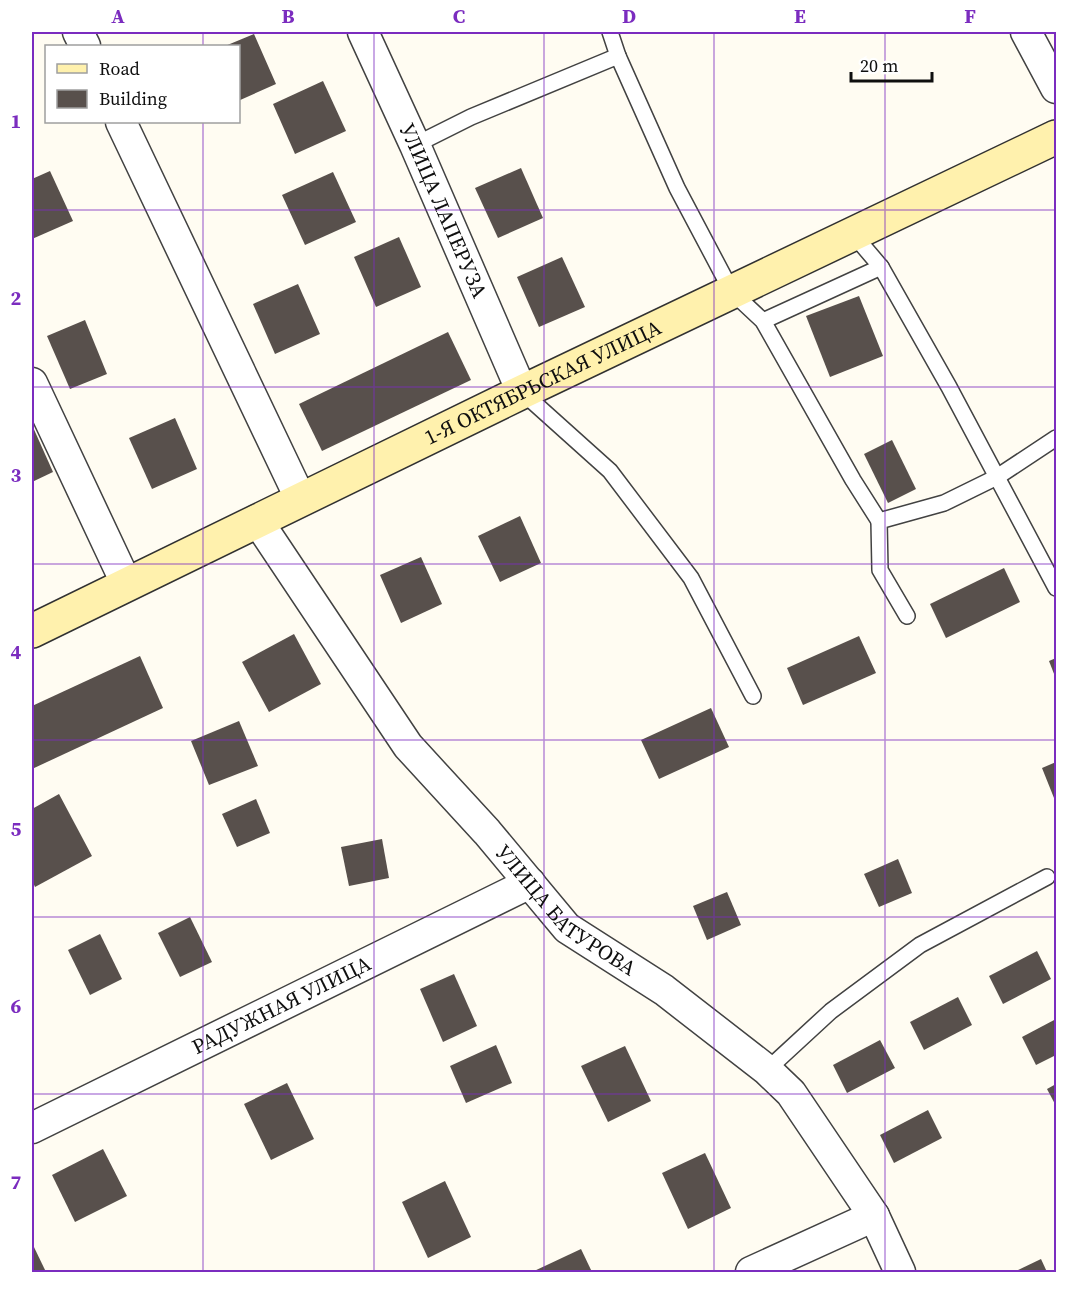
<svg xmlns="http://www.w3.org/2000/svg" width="1088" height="1304" font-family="'Source Serif 4',serif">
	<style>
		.building { fill: #58504c }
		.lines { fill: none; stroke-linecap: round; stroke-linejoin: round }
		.lane-casing { stroke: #424242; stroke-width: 18 }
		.street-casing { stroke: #424242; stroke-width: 33 }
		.secondary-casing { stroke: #313131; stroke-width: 36 }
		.lane { stroke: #fff; stroke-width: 15 }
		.street { stroke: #fff; stroke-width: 30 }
		.secondary { stroke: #fff1ad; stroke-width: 33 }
		.grid { fill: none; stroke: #7b2cbf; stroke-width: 1.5; stroke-opacity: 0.55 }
		.labels { text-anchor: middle; stroke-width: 6; stroke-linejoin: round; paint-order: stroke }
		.street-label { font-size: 21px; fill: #0f0f0f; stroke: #fff }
		.neatline { fill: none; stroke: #7b2cbf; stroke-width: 2 }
		.grid-label { font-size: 20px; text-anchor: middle; font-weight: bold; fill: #7b2cbf }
	</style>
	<rect width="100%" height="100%" fill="#fffcf2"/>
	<g class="building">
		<path d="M 254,34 L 276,84 L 238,101 L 238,46 L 225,46 Z"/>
		<path d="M 323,81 L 346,131 L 295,154 L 273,104 Z"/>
		<path d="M 521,168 L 543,218 L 498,238 L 475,188 Z"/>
		<path d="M 50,171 L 73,221 L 32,239 L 32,179 Z"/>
		<path d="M 333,172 L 356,222 L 305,245 L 282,195 Z"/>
		<path d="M 399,237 L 421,287 L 376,307 L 354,257 Z"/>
		<path d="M 562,257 L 585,307 L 539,327 L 517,277 Z"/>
		<path d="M 298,284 L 320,334 L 275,354 L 253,304 Z"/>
		<path d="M 859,296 L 883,356 L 830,377 L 806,316 Z"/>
		<path d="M 85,320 L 107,374 L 70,389 L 47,336 Z"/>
		<path d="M 448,332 L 471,380 L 322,451 L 299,404 Z"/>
		<path d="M 175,418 L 197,469 L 152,489 L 129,438 Z"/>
		<path d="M 32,425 L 53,472 L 32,482 Z"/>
		<path d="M 892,440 L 916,489 L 888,503 L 864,454 Z"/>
		<path d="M 520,516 L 541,563 L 500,582 L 478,536 Z"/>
		<path d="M 421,557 L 442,604 L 401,623 L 380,575 Z"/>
		<path d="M 1004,568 L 1020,602 L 946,638 L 930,604 Z"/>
		<path d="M 294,634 L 321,684 L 269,712 L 242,662 Z"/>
		<path d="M 859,636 L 876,673 L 803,705 L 787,668 Z"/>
		<path d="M 140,656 L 163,708 L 32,769 L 32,706 Z"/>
		<path d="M 1056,658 L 1056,679 L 1049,661 Z"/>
		<path d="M 711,708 L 729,747 L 659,779 L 641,740 Z"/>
		<path d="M 239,721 L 258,766 L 209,785 L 191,741 Z"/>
		<path d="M 1056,762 L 1056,803 L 1042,768 Z"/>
		<path d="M 59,794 L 92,856 L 35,887 L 32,880 L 32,809 Z"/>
		<path d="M 256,799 L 270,833 L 237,847 L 222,814 Z"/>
		<path d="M 382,839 L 389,878 L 349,886 L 341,847 Z"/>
		<path d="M 898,859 L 912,893 L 879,907 L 864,874 Z"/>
		<path d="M 727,892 L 741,925 L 707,940 L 693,906 Z"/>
		<path d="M 190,917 L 212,962 L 180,977 L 158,933 Z"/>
		<path d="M 100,934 L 122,979 L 90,995 L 68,950 Z"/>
		<path d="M 1037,951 L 1051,979 L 1003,1004 L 989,976 Z"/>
		<path d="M 454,974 L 477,1026 L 443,1042 L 420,989 Z"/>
		<path d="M 958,997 L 972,1025 L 924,1050 L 910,1022 Z"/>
		<path d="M 1056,1019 L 1056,1055 L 1036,1065 L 1022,1037 Z"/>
		<path d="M 880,1040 L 895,1068 L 847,1093 L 833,1065 Z"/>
		<path d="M 496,1045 L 512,1083 L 466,1103 L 450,1066 Z"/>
		<path d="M 625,1046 L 651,1101 L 608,1122 L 581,1066 Z"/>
		<path d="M 287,1083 L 314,1139 L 271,1160 L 244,1104 Z"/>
		<path d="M 1056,1084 L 1056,1106 L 1047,1089 Z"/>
		<path d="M 928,1110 L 942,1138 L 894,1163 L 880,1135 Z"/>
		<path d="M 103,1149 L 127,1196 L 75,1222 L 52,1175 Z"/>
		<path d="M 705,1153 L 731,1208 L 688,1229 L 662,1173 Z"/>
		<path d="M 445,1181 L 471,1237 L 428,1258 L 402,1202 Z"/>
		<path d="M 32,1243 L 46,1272 L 32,1272 Z"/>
		<path d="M 581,1249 L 592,1272 L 532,1272 Z"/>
		<path d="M 1041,1259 L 1047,1272 L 1014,1272 Z"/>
	</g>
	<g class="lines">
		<g class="lane-casing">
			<g id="lane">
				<path d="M 610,32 L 618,56 L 677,188 L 732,292 L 763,321 L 853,480 L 879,521"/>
				<path d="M 415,145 L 471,117 L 618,56"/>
				<path d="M 853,234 L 881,267 L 949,387 L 1056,588"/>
				<path d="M 763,321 L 881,267"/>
				<path d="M 522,392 L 610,471 L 691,578 L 753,696"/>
				<path d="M 907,616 L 880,570 L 879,521 L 944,503 L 997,477 L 1056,438"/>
				<path d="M 767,1070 L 831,1011 L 920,945 L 1047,877"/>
			</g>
		</g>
		<g class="street-casing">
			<g id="street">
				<path d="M 78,32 L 85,46"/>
				<path id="s1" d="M 363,32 L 415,145 L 522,392"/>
				<path d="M 1026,32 L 1056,88"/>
				<path d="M 121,122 L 301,500"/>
				<path d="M 32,383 L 127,585"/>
				<path id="s2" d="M 257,520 L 408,746 L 487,832 L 567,928 L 664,990 L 767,1070 L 791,1093 L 874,1216 L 900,1272"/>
				<path id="s3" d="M 32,1128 L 530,883"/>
				<path d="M 751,1272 L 874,1216"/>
			</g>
		</g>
		<g class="secondary-casing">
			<g id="secondary">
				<path id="s4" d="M 32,631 L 522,392 L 1056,137"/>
			</g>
		</g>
		<use href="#lane" class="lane"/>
		<use href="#street" class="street"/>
		<use href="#secondary" class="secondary"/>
	</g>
	<path class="grid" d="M 203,32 L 203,46M 374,32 L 374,1272M 544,32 L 544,1272M 714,32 L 714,1272M 885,32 L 885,1272M 203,122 L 203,1272M 32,210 L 1056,210M 32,387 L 1056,387M 32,564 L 1056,564M 32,740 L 1056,740M 32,917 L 1056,917M 32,1094 L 1056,1094"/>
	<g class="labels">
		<g class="street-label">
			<text dy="7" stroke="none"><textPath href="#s1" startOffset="196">УЛИЦА ЛАПЕРУЗА</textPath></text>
			<text dy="7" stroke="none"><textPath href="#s4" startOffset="568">1-Я ОКТЯБРЬСКАЯ УЛИЦА</textPath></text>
			<text dy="7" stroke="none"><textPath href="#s2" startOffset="501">УЛИЦА БАТУРОВА</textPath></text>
			<text dy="7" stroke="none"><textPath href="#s3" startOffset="278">РАДУЖНАЯ УЛИЦА</textPath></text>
		</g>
	</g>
	<rect width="1088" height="1304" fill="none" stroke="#ffffff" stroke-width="66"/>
	<rect x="45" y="45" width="195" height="78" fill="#ffffff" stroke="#9f9f9f" stroke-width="1.5"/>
	<rect x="57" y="64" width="30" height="9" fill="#fff1ad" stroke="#9f9f9f" stroke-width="1.5"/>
	<text x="99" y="75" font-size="18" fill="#0f0f0f">Road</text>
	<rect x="57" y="90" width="30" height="18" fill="#58504c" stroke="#9f9f9f" stroke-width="1.5"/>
	<text x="99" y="105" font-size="18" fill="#0f0f0f">Building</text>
	<path d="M851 72v9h81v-9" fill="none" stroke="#0f0f0f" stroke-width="3"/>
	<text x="860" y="72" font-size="18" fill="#0f0f0f" stroke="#ffffff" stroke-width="4.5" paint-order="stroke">20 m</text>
	<rect x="33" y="33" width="1022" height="1238" class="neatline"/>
	<g class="grid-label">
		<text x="118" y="23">A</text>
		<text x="288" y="23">B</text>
		<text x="459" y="23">C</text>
		<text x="629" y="23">D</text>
		<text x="800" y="23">E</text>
		<text x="970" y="23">F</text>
		<text x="16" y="128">1</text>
		<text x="16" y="305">2</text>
		<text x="16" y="482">3</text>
		<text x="16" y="659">4</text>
		<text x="16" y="836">5</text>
		<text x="16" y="1013">6</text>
		<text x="16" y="1189">7</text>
	</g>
</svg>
